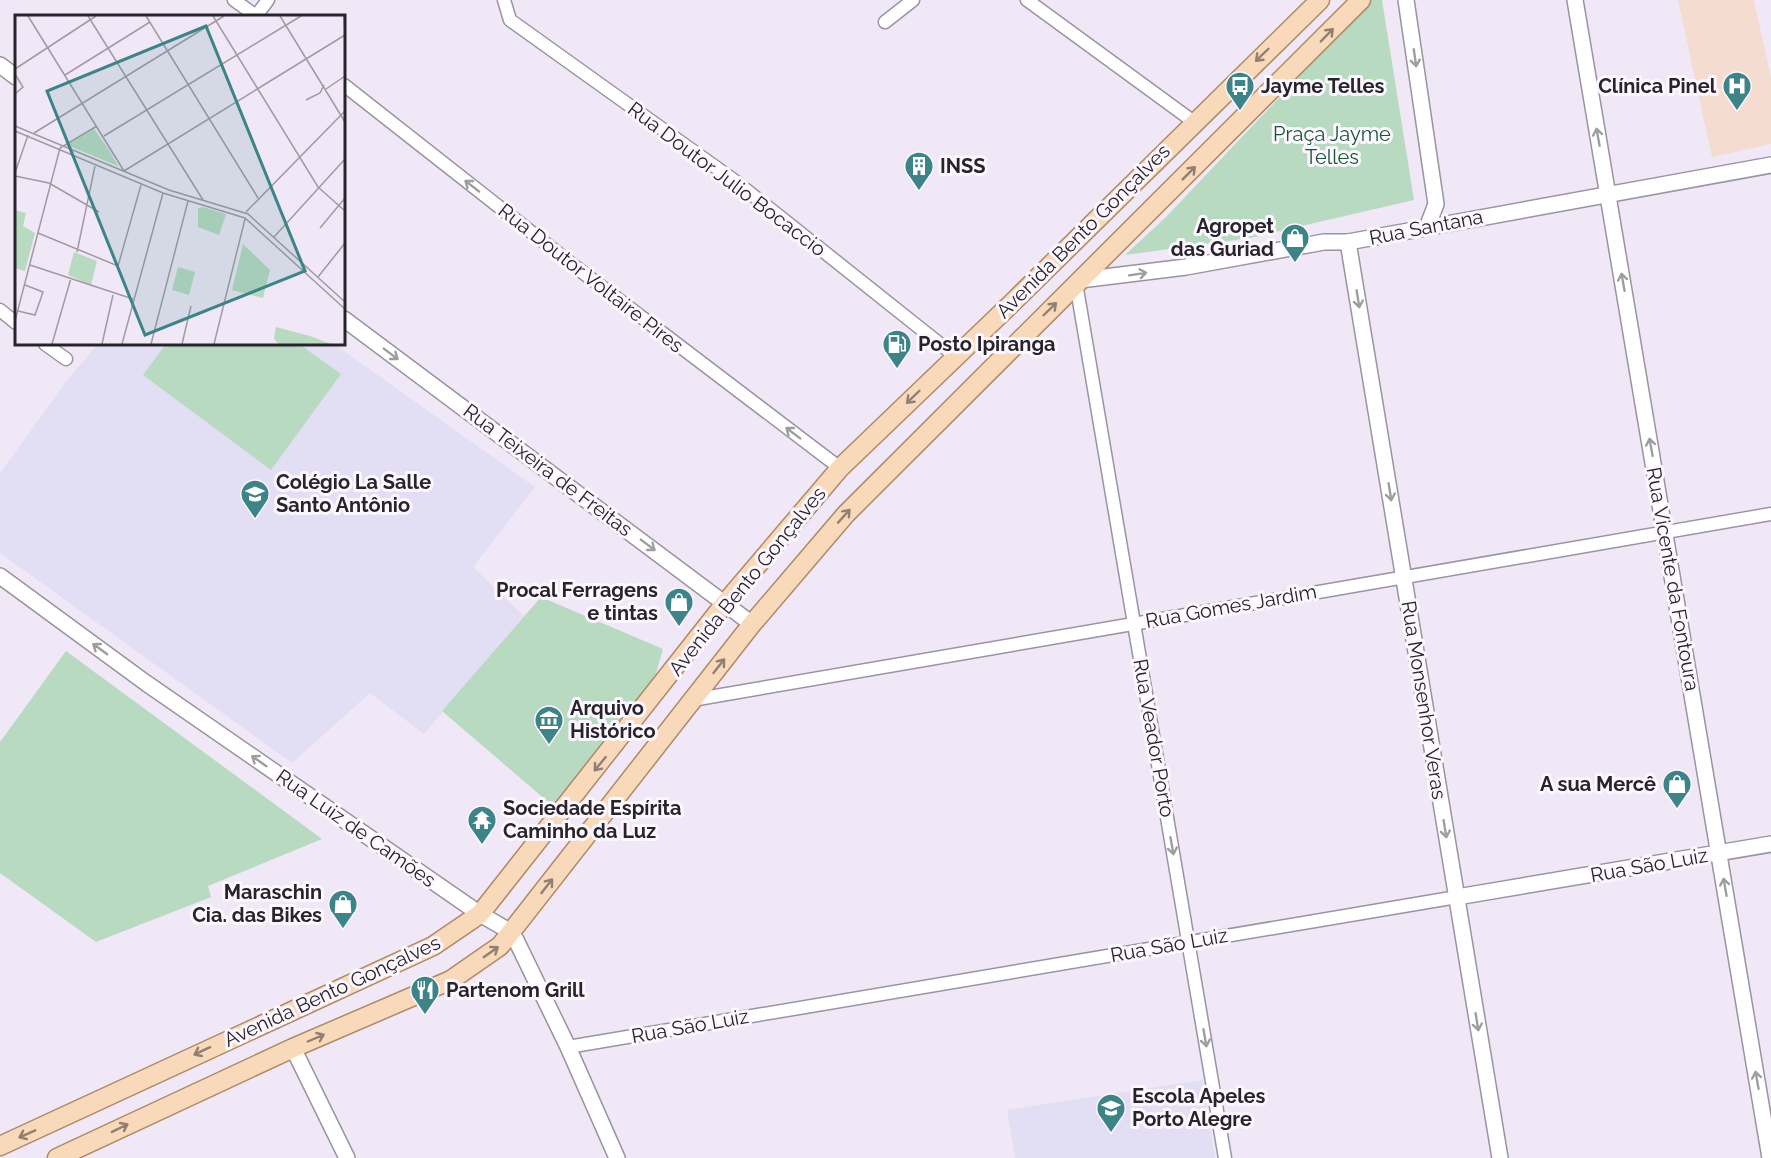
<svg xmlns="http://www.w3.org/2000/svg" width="1771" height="1158" font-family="Raleway,sans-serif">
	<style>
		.education { fill: #e2def4 }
		.medical { fill: #f4dcd1 }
		.green { fill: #b8dac1 }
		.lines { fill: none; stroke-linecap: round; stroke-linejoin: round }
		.minor-casing { stroke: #9b93a0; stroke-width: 15 }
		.tertiary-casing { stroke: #9b93a0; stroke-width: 18 }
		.primary-casing { stroke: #ad8a68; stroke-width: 21 }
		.minor { stroke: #fff; stroke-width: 12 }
		.tertiary { stroke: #fff; stroke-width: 15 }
		.primary { stroke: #f8d9b9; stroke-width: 18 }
		.oneway { stroke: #907f72 }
		.oneway2 { stroke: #9e9d9f }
		.labels { text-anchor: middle; stroke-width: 6; stroke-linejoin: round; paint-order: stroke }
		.poi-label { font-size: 20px; font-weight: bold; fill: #28252a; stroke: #fcf6ff; text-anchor: start }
		.park-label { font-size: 20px; fill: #165632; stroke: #fcf6ff }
		.street-label { font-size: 20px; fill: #28252a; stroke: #fcf6ff }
		.inset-road { fill: none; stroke: #a09aa4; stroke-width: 1.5 }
		.view { fill: #3c8488; fill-opacity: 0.15; stroke: #3c8488; stroke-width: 3 }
		.inset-edge { fill: none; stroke: #28252a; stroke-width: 3 }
	</style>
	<rect width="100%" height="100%" fill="#f0e8f6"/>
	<g class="education">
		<path d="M 98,344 L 334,344 L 535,487 L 473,567 L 524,616 L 424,734 L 370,693 L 292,763 L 0,553 L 0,473 L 68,379 Z"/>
		<path d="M 1203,1080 L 1215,1158 L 1015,1158 L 1007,1110 Z"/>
	</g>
	<path class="medical" d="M 1678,0 L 1754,0 L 1771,78 L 1771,144 L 1712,157 Z"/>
	<g class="green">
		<path d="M 1372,0 L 1382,0 L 1414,200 L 1250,238 L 1125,255 L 1166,217 Z"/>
		<path d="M 166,344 L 299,344 L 341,374 L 271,470 L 143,375 Z"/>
		<path d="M 541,597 L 663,649 L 653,684 L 554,807 L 442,711 Z"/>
		<path d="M 66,651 L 322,839 L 208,886 L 211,897 L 96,942 L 0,873 L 0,742 Z"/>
	</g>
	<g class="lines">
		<g class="minor-casing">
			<g id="minor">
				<path d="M 234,0 L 256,16"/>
				<path d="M 504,0 L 510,20 L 735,181 L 955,356"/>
				<path d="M 1027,0 L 1194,122"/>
				<path d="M 256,16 L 268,0"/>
				<path d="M 885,22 L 913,0"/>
				<path d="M 344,85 L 573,265 L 840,468"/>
				<path d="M 1076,283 L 1225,1158"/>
				<path d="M 0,310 L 16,323"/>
				<path d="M 45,344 L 66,359"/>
				<path d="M 692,700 L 1771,514"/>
				<path d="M 568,1047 L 1457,897"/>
			</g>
		</g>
		<g class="tertiary-casing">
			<g id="tertiary">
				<path d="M 1406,0 L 1436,204 L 1428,225"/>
				<path d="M 1575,0 L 1770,1158"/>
				<path d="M 0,65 L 16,77"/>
				<path d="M 1348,242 L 1500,1158"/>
				<path d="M 1080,280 L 1186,267 L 1324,242 L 1348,242 L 1771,165"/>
				<path d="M 344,319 L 752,624"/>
				<path d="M 0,576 L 146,683 L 480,914 L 511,932 L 516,940 L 568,1047 L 617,1158"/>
				<path d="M 1457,897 L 1771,844"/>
				<path d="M 293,1048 L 347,1158"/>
			</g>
		</g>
		<g class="primary-casing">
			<g id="primary">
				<path d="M 0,1146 L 433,946 L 480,914 L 726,602 L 840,468 L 1013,302 L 1320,0"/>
				<path d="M 57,1158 L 293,1048 L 451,980 L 500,946 L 752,624 L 846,514 L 1361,0"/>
			</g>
		</g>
		<use href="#minor" class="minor"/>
		<use href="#tertiary" class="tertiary"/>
		<use href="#primary" class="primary"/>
	</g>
	<defs><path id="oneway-shaft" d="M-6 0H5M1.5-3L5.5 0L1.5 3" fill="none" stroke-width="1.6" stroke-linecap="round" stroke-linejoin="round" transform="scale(1.5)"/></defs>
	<g class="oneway">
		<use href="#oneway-shaft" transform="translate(1327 35) rotate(-46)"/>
		<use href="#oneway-shaft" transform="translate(1262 55) rotate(136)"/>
		<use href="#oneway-shaft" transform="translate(1189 173) rotate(-45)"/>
		<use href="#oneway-shaft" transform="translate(1050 309) rotate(-44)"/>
		<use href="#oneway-shaft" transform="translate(913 397) rotate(136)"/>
		<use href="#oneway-shaft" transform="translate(844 516) rotate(-48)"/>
		<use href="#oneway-shaft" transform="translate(719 666) rotate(-52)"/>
		<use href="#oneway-shaft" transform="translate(600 764) rotate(129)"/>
		<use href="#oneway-shaft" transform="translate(547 886) rotate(-52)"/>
		<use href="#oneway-shaft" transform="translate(491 952) rotate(-35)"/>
		<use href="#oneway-shaft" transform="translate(316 1038) rotate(-23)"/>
		<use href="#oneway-shaft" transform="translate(202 1051) rotate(155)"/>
		<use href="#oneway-shaft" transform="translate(120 1128) rotate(-26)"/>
		<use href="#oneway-shaft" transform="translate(27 1134) rotate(156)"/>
	</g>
	<g class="oneway2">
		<use href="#oneway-shaft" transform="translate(1415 58) rotate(82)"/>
		<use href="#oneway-shaft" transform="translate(1598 137) rotate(-100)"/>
		<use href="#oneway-shaft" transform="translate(472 186) rotate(-142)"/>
		<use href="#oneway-shaft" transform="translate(1138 274) rotate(-9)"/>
		<use href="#oneway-shaft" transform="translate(1623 282) rotate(-100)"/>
		<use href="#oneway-shaft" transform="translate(1358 299) rotate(81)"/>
		<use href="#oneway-shaft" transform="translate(391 354) rotate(37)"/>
		<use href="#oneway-shaft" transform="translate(793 433) rotate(-143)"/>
		<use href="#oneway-shaft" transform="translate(1651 447) rotate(-100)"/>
		<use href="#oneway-shaft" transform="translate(1390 492) rotate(81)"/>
		<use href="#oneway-shaft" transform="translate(648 545) rotate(37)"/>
		<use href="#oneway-shaft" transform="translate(100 649) rotate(-144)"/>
		<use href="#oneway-shaft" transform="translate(259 761) rotate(-145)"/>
		<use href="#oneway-shaft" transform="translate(1445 829) rotate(81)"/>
		<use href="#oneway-shaft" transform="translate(1172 846) rotate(80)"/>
		<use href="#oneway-shaft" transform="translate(1725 887) rotate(-100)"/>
		<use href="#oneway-shaft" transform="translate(1477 1022) rotate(81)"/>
		<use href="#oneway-shaft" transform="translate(1205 1038) rotate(80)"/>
		<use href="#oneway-shaft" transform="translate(1757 1080) rotate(-100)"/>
	</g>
	<defs>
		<g id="bus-pin" transform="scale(1.5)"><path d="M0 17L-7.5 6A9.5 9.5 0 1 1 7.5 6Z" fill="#3c8488" stroke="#fcf6ff"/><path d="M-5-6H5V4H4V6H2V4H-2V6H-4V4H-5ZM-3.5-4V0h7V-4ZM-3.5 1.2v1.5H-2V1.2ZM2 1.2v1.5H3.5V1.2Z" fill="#fff"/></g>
		<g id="hospital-pin" transform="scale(1.5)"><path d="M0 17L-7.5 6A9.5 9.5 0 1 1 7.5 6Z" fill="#3c8488" stroke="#fcf6ff"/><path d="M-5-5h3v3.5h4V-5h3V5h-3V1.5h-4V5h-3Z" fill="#fff"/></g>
		<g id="building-pin" transform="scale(1.5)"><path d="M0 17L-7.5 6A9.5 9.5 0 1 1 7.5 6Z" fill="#3c8488" stroke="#fcf6ff"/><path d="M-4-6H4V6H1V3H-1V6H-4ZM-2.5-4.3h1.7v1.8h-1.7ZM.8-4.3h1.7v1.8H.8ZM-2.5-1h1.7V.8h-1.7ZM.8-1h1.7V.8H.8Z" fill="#fff"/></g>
		<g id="shop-pin" transform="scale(1.5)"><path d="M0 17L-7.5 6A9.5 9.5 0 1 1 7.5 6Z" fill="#3c8488" stroke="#fcf6ff"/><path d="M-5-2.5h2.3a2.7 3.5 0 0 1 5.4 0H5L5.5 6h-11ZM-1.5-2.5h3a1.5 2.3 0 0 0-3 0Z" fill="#fff"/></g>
		<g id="fuel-pin" transform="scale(1.5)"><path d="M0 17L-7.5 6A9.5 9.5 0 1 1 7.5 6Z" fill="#3c8488" stroke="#fcf6ff"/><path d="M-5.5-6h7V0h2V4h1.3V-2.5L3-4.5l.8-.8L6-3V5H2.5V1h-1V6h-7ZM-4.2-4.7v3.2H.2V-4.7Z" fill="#fff"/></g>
		<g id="school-pin" transform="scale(1.5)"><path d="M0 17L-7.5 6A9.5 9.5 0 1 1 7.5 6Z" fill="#3c8488" stroke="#fcf6ff"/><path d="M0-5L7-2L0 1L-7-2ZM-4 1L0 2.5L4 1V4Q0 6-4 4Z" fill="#fff"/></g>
		<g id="museum-pin" transform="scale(1.5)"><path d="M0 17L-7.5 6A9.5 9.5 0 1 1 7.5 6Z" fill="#3c8488" stroke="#fcf6ff"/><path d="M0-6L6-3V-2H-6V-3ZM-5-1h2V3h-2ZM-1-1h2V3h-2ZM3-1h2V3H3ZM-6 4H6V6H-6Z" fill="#fff"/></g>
		<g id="temple-pin" transform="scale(1.5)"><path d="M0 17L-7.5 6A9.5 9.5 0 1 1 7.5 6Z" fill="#3c8488" stroke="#fcf6ff"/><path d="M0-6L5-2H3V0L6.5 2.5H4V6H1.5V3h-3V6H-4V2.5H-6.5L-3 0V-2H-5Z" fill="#fff"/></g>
		<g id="restaurant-pin" transform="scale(1.5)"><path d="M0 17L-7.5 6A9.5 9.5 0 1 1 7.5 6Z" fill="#3c8488" stroke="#fcf6ff"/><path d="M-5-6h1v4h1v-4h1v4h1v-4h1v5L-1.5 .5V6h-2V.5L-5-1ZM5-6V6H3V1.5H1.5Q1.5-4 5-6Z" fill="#fff"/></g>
	</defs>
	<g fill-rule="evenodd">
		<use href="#bus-pin" x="1240" y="86"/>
		<use href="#hospital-pin" x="1737" y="86"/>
		<use href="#building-pin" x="919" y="166"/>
		<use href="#shop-pin" x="1295" y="238"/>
		<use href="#fuel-pin" x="897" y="344"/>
		<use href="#school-pin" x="255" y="494"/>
		<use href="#shop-pin" x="679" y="602"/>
		<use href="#museum-pin" x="549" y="720"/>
		<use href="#shop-pin" x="1677" y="784"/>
		<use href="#temple-pin" x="482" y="820"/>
		<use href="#shop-pin" x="343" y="904"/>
		<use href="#restaurant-pin" x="425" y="990"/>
		<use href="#school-pin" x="1111" y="1108"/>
	</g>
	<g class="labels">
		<g class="poi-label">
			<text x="1261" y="93">Jayme Telles</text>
			<text x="1716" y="93" text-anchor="end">Clínica Pinel</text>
			<text x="940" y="173">INSS</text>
			<text x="1274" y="233" text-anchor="end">Agropet<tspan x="1274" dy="23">das Guriad</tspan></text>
			<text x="918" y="351">Posto Ipiranga</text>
			<text x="276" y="489">Colégio La Salle<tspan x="276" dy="23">Santo Antônio</tspan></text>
			<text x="658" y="597" text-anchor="end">Procal Ferragens<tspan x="658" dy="23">e tintas</tspan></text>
			<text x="570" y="715">Arquivo<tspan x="570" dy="23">Histórico</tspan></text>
			<text x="1656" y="791" text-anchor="end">A sua Mercê</text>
			<text x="503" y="815">Sociedade Espírita<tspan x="503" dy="23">Caminho da Luz</tspan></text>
			<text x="322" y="899" text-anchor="end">Maraschin<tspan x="322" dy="23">Cia. das Bikes</tspan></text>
			<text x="446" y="997">Partenom Grill</text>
			<text x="1132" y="1103">Escola Apeles<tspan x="1132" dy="23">Porto Alegre</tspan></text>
		</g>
		<g class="park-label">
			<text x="1332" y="141">Praça Jayme<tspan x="1332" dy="23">Telles</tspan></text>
		</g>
		<g class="street-label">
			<text transform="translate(727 179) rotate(37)" y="7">Rua Doutor Julio Bocaccio</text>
			<text transform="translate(1426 227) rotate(-11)" y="7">Rua Santana</text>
			<text transform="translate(1083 231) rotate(-45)" y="7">Avenida Bento Gonçalves</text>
			<text transform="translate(591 278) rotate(38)" y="7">Rua Doutor Voltaire Pires</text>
			<text transform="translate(548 470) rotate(37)" y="7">Rua Teixeira de Freitas</text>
			<text transform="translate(1673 579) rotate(80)" y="7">Rua Vicente da Fontoura</text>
			<text transform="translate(747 581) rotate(-51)" y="7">Avenida Bento Gonçalves</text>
			<text transform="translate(1231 606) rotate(-10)" y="7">Rua Gomes Jardim</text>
			<text transform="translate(1424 700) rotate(81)" y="7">Rua Monsenhor Veras</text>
			<text transform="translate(1154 738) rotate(80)" y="7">Rua Veador Porto</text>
			<text transform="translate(356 828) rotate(35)" y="7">Rua Luiz de Camões</text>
			<text transform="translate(1649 865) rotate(-10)" y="7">Rua São Luiz</text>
			<text transform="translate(1169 945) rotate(-10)" y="7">Rua São Luiz</text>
			<text transform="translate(332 991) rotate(-25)" y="7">Avenida Bento Gonçalves</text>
			<text transform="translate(690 1026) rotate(-10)" y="7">Rua São Luiz</text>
		</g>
	</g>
	<g transform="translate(15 15)">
		<rect width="330" height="330" fill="#f0e8f6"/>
		<path d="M 79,114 L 94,135 L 103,151 L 52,130 ZM 188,192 L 211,199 L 204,220 L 183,212 L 183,193 ZM 0,195 L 11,198 L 8,211 L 20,218 L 10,256 L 0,253 ZM 228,229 L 255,255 L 248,283 L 217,275 ZM 59,237 L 82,246 L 76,270 L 53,260 ZM 163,252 L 180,257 L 174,280 L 157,275 ZM 261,312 L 295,321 L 316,329 L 264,329 L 259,324 Z" fill="#b8dac1"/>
		<path class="inset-road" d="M 13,1 L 109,156M 73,1 L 188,185M 131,1 L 243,183M 198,1 L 303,172 L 330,196M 265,1 L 330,107M 329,1 L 330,20M 0,54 L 81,1M 0,59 L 8,72 L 1,78M 50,60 L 135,7M 311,74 L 330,61M 291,85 L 305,78 L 309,70M 0,111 L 154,175 L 233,199 L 330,287M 0,116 L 148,178 L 230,203 L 330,294M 19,118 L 209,1M 89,121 L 286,1M 109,156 L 330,20M 0,158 L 13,120M 0,161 L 34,168 L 84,197M 231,197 L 330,96M 305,213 L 330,183M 23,218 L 103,251 L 126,170M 259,222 L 330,144M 62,237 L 80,151M 15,250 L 118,284M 303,262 L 330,228M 3,296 L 20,300 L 28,277 L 10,270M 0,306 L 45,133 L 82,111M 37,329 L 56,263M 87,329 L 98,280M 107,329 L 148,178M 136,329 L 173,186M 167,329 L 176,291M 199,329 L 230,204"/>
		<path class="view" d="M 191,11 L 290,256 L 130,320 L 32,76 Z"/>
		<rect width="330" height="330" class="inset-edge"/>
	</g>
</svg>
